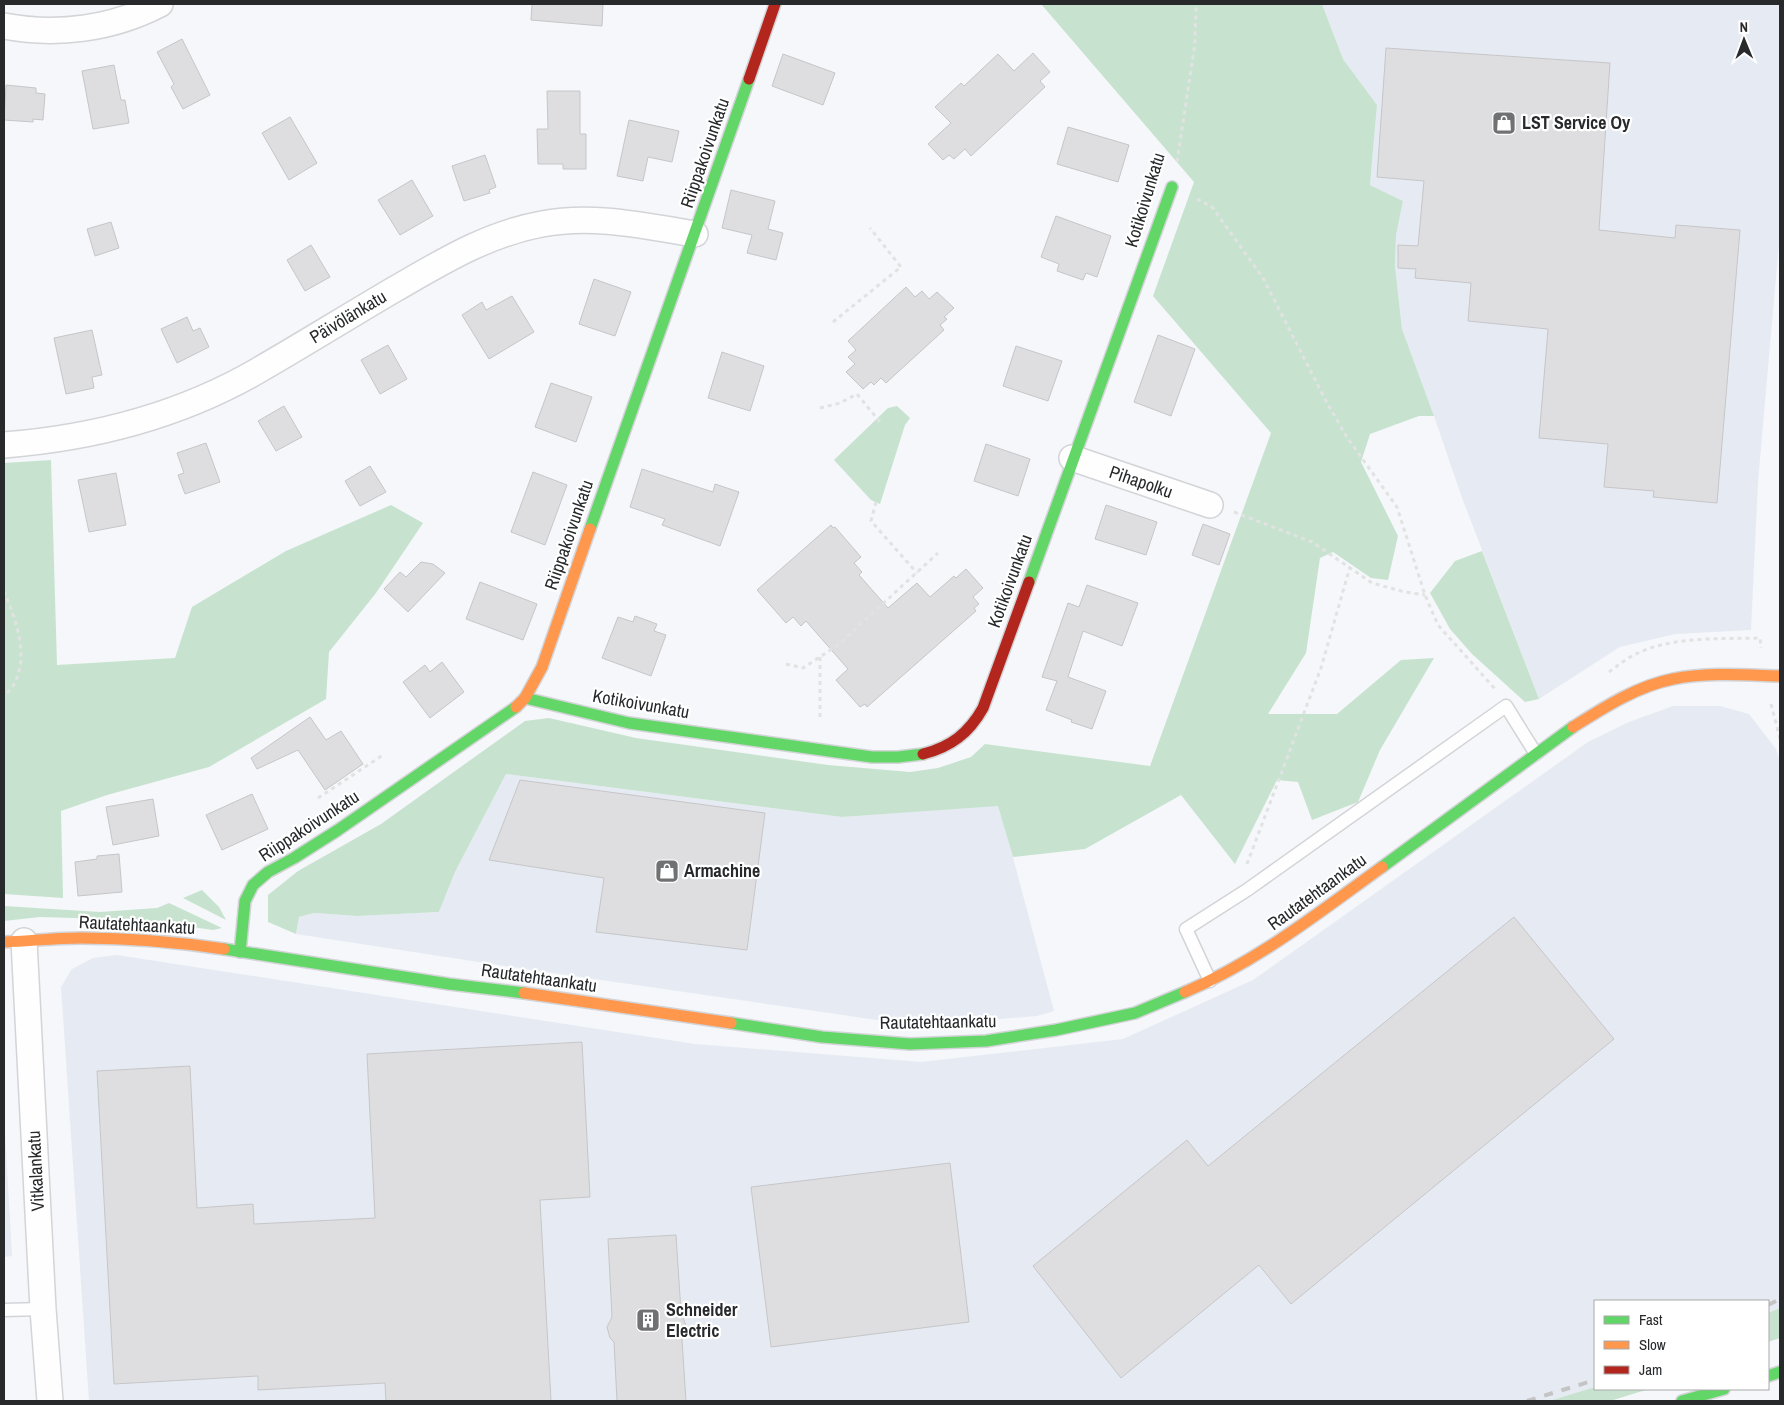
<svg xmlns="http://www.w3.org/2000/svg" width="1784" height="1405" font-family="'Archivo Narrow',sans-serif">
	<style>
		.built { fill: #e6ebf3 }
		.green { fill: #c7e3cf }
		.building { fill: #dedee1; stroke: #c6c6c8 }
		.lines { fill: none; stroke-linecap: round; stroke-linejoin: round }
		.lane-casing { stroke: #d3d4d7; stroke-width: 15 }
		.street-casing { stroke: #d3d4d7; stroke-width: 28 }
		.fast-casing { stroke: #d3d4d7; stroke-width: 14 }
		.slow-casing { stroke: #d3d4d7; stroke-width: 14 }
		.jam-casing { stroke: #d3d4d7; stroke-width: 14 }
		.path { stroke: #e1e2e2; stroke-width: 3; stroke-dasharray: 4 4; stroke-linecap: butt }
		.lane { stroke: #fefefe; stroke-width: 12 }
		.street { stroke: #fefefe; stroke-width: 25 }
		.fast { stroke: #63d668; stroke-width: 11 }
		.slow { stroke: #ff974d; stroke-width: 11 }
		.jam { stroke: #b3261e; stroke-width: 11 }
		.rail { stroke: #c4c4c5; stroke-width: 4; stroke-dasharray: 9 9; stroke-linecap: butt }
		.labels { text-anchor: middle; stroke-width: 4.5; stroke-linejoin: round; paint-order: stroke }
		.poi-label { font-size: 18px; font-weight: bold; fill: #28292b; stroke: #fff; text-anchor: start }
		.street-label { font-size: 18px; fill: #28292b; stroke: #fff }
	</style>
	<rect width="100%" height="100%" fill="#f5f7fa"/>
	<g class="built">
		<path d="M 1322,4 L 1780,4 L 1779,243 L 1758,482 L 1751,630 L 1675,634 L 1620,647 L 1539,699 L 1461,495 L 1434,416 L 1402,329 L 1395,266 L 1396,235 L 1403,201 L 1370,185 L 1377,105 L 1343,59 Z"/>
		<path d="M 1673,706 L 1720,706 L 1749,714 L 1776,749 L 1780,762 L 1780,1308 L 1768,1313 L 1768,1301 L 1595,1301 L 1595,1387 L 1549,1401 L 89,1401 L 61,987 L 72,969 L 93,958 L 117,955 L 695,1044 L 921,1062 L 1123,1039 L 1253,980 L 1588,742 L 1629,722 Z"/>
		<path d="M 506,774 L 842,817 L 999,805 L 1054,1011 L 1037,1016 L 978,1021 L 884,1021 L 532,970 L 296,934 L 299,917 L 314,913 L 357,916 L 439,912 L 455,872 Z"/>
		<path d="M 4,1115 L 12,1256 L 4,1257 Z"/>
	</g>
	<g class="green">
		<path d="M 1041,4 L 1322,4 L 1343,59 L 1377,105 L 1370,185 L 1403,201 L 1396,235 L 1395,266 L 1402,329 L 1434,416 L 1419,416 L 1370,434 L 1361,462 L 1398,536 L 1388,580 L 1371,578 L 1333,552 L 1320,558 L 1306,653 L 1268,714 L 1337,714 L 1401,660 L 1434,658 L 1380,750 L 1358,802 L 1312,820 L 1298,782 L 1277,780 L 1235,864 L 1181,795 L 1085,849 L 1013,857 L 998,806 L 842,817 L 506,774 L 455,872 L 439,912 L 357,916 L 314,913 L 299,917 L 296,934 L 268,922 L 268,895 L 298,871 L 381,824 L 525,721 L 549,718 L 636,738 L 828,765 L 910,772 L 938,768 L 971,757 L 985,744 L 1150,766 L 1271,433 L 1153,296 L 1194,182 Z"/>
		<path d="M 897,406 L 910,418 L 905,425 L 880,504 L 871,500 L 834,460 L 888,408 Z"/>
		<path d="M 51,460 L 57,665 L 175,658 L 192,607 L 286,551 L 391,505 L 423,523 L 376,593 L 329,652 L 326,699 L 209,767 L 107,795 L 61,811 L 63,898 L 4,894 L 4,463 Z"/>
		<path d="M 1482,551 L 1539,699 L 1525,702 L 1472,654 L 1450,629 L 1430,593 L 1455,561 Z"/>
		<path d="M 202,890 L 219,907 L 226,920 L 183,898 Z"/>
		<path d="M 169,903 L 222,928 L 213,930 L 142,920 L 40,917 L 4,921 L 4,906 L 100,912 L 157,908 Z"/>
		<path d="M 1780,1308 L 1780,1338 L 1768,1342 L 1768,1313 Z"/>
		<path d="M 1595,1387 L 1595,1389 L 1649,1389 L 1610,1401 L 1549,1401 Z"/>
	</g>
	<g class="building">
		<path d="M 532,4 L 603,4 L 602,26 L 531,20 Z"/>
		<path d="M 182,39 L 210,95 L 183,109 L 171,87 L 174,84 L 157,52 Z"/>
		<path d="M 1386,48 L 1610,63 L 1599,230 L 1675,238 L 1676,225 L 1740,230 L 1717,503 L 1653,497 L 1654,491 L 1604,487 L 1608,444 L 1539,438 L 1548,329 L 1468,321 L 1471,283 L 1415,278 L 1416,269 L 1398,268 L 1398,245 L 1418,246 L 1424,181 L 1377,177 Z"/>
		<path d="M 1033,53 L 1050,72 L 1040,81 L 1045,87 L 971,156 L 965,149 L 954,159 L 949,155 L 943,160 L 928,144 L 951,123 L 935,107 L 961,83 L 964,86 L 998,54 L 1014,71 Z"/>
		<path d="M 783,54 L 835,73 L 823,105 L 772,86 Z"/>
		<path d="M 114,65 L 121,100 L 125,100 L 129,123 L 93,129 L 82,71 Z"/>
		<path d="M 6,85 L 36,88 L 36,93 L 45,94 L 43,120 L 33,119 L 33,122 L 4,120 Z"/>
		<path d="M 547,91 L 580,91 L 580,134 L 586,134 L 586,169 L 563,169 L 563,164 L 538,164 L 537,129 L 548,129 Z"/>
		<path d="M 290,117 L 317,163 L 289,180 L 262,133 Z"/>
		<path d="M 629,120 L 679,131 L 672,162 L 648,157 L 643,181 L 617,176 Z"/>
		<path d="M 1068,127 L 1129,145 L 1118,182 L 1057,164 Z"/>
		<path d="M 485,155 L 496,187 L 489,190 L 490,193 L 464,201 L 452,166 Z"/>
		<path d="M 412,180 L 433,216 L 400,235 L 378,200 Z"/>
		<path d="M 731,190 L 775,201 L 768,229 L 783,233 L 776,260 L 747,253 L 752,235 L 722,228 Z"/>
		<path d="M 1056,216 L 1111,236 L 1097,277 L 1086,273 L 1083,280 L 1057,271 L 1059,264 L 1041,257 Z"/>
		<path d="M 111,222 L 119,248 L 95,256 L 87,229 Z"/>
		<path d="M 311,245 L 330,277 L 305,291 L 287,260 Z"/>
		<path d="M 594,279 L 631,292 L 615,336 L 579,324 Z"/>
		<path d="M 906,287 L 915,297 L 922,291 L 929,299 L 937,292 L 954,308 L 944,317 L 947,319 L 940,325 L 944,330 L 886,383 L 881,378 L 874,385 L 871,382 L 863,389 L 846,372 L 855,364 L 848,357 L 856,350 L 848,341 Z"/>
		<path d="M 512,296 L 534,332 L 489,359 L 462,315 L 482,302 L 486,310 Z"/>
		<path d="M 187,317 L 193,331 L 200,328 L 209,347 L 177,363 L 161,329 Z"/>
		<path d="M 92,330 L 102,375 L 92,377 L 94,388 L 66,394 L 54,338 Z"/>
		<path d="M 1158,335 L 1195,349 L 1171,416 L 1134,402 Z"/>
		<path d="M 388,345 L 407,379 L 380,394 L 361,360 Z"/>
		<path d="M 1016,346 L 1062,361 L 1048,401 L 1003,386 Z"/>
		<path d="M 722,352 L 764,366 L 750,411 L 708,398 Z"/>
		<path d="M 551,383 L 592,397 L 576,442 L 535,427 Z"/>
		<path d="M 284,406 L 302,437 L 276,451 L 258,421 Z"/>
		<path d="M 206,443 L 220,482 L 185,494 L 178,475 L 184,473 L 177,453 Z"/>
		<path d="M 986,444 L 1030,459 L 1018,496 L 974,481 Z"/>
		<path d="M 370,466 L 386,492 L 360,506 L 345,481 Z"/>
		<path d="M 642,469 L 713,492 L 715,484 L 739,492 L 720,546 L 662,525 L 665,519 L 630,507 Z"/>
		<path d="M 533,472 L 567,485 L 545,545 L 511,532 Z"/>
		<path d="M 116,473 L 126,525 L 89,532 L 78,480 Z"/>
		<path d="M 1106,505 L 1157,522 L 1146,555 L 1095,539 Z"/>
		<path d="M 1203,524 L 1230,534 L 1219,565 L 1192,555 Z"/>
		<path d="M 831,525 L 833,528 L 835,527 L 861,557 L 854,563 L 862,572 L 859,575 L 888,608 L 917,583 L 930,597 L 954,576 L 956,578 L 966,569 L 983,588 L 973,597 L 979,604 L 974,608 L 976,611 L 867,707 L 865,704 L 860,707 L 836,680 L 848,669 L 806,621 L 801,626 L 793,617 L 786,623 L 757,590 Z"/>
		<path d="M 421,562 L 433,564 L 445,573 L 408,612 L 384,589 L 400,572 L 406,577 Z"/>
		<path d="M 480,582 L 537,604 L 523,640 L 466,619 Z"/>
		<path d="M 1087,585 L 1138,603 L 1122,646 L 1083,631 L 1068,677 L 1106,691 L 1092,729 L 1071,722 L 1072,720 L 1046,710 L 1057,681 L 1042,677 L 1068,603 L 1079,607 Z"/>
		<path d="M 635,616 L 657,624 L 654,631 L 666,635 L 651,676 L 602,658 L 618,617 L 633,622 Z"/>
		<path d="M 442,662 L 464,692 L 430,718 L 403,682 L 425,665 L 430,672 Z"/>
		<path d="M 310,717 L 326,740 L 341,731 L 363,764 L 325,790 L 298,750 L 257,769 L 251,758 Z"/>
		<path d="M 520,780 L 765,813 L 747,950 L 596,932 L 604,878 L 489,860 Z"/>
		<path d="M 252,794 L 268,829 L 222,850 L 206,815 Z"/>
		<path d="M 153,799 L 159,836 L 113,845 L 106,807 Z"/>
		<path d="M 119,854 L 122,892 L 78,896 L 75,862 L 97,859 L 97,856 Z"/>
		<path d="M 1514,917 L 1614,1039 L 1291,1304 L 1259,1265 L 1121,1378 L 1033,1266 L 1187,1140 L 1208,1166 Z"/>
		<path d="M 582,1042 L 590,1197 L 540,1200 L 551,1401 L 386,1401 L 385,1383 L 258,1390 L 258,1376 L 114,1384 L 97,1071 L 190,1066 L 197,1208 L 253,1204 L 254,1224 L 375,1218 L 367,1054 Z"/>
		<path d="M 950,1163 L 969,1322 L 771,1347 L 751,1187 Z"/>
		<path d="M 676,1235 L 681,1312 L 686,1326 L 682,1340 L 686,1401 L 617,1401 L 614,1342 L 610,1338 L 607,1327 L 612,1317 L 608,1239 Z"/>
	</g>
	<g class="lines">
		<g class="lane-casing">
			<g id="lane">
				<path d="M 1210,981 L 1186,929 L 1247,890 L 1506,706 L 1536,754"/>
				<path d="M 4,1310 L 43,1309"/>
			</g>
		</g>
		<g class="street-casing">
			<g id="street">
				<path d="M 4,26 C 57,36 112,29 160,4"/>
				<path d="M 4,445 C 93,438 180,416 259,370 C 304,344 349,316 395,289 C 442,262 487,234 542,224 C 593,214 645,226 695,234"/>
				<path d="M 1072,458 L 1210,505"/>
				<path d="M 24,941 L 43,1309 L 50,1401"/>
			</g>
		</g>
		<g class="fast-casing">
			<g id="fast">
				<path d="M 590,529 L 749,79"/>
				<path d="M 1029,582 L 1172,187"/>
				<path d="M 525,698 L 629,723 L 872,757 L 898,757 L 923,754"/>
				<path d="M 1382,867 L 1573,727"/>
				<path d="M 224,949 L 449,984 L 524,993"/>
				<path d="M 240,952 L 245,901 L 253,885 L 268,872 L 294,858 L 338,830 L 516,707"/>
				<path d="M 731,1023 L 822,1037 L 910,1044 L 986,1041 L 1056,1030 L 1135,1013 L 1185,992"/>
				<path d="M 1768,1376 L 1780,1372"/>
				<path d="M 1682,1401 L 1724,1389"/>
			</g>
		</g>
		<g class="slow-casing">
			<g id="slow">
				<path d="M 516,707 L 525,698 L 542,667 L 590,529"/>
				<path d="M 1573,727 C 1603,708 1637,686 1673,679 C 1708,672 1745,675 1780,676"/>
				<path d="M 4,942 C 30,941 56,938 81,938 C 129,938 177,942 224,949"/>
				<path d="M 1185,992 C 1258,961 1318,913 1382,867"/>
				<path d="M 524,993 L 731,1023"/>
			</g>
		</g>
		<g class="jam-casing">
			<g id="jam">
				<path d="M 749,79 L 775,4"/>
				<path d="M 923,754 C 951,747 969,733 983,708 L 1029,582"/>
			</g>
		</g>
		<g class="path">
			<path d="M 1177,162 L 1195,43 L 1196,4"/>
			<path d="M 1197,199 L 1212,207 L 1263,278 L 1326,401 L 1348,439 L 1397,507 L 1425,595 L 1438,625 L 1495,689"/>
			<path d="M 833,322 L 901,267 L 870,228"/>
			<path d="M 820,408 L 840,403 L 857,394 L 880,422"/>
			<path d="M 876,502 L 871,521 L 917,573"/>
			<path d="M 1234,512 L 1312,542 L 1372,583 L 1405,592 L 1425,595"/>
			<path d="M 4,591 C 15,618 30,655 14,684 C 12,689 7,692 4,696"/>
			<path d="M 820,657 L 820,721"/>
			<path d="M 786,664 L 803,668 L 838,645 L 938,553"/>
			<path d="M 1609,672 C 1617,666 1626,659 1634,655 C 1670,636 1721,639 1760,638 L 1761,648"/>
			<path d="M 1771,704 L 1780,739"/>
			<path d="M 318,798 L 383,755"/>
			<path d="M 1247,864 L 1321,668 L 1350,567"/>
		</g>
		<use href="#lane" class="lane"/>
		<use href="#street" class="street"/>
		<use href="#fast" class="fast"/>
		<use href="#slow" class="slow"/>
		<use href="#jam" class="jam"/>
		<g class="rail">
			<path d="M 1768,1305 L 1780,1299"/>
			<path d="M 1527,1401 L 1595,1380"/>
		</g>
	</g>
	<defs>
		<g id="shop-square" transform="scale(1.25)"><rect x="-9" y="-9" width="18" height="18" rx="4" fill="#707173" stroke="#fff"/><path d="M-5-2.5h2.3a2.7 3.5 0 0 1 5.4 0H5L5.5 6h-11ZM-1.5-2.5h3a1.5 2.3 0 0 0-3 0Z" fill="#fff"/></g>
		<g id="building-square" transform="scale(1.25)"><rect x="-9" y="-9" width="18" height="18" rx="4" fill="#707173" stroke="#fff"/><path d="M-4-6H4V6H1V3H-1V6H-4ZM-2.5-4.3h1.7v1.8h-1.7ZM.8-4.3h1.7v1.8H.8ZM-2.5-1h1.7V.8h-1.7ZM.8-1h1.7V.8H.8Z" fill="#fff"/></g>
	</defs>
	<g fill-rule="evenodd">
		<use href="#shop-square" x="1504" y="123"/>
		<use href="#shop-square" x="667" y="871"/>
		<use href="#building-square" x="648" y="1320"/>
	</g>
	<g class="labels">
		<g class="poi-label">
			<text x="1522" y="129">LST Service Oy</text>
			<text x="684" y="877">Armachine</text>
			<text x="666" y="1316">Schneider<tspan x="666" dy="21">Electric</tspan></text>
		</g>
		<g class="street-label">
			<text transform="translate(705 153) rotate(-71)" y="6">Riippakoivunkatu</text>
			<text transform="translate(1145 200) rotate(-73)" y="6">Kotikoivunkatu</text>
			<text transform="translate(348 317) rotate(-31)" y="6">Päivölänkatu</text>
			<text transform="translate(1141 482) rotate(19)" y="6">Pihapolku</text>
			<text transform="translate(569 535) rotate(-71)" y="6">Riippakoivunkatu</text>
			<text transform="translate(1010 581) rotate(-70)" y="6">Kotikoivunkatu</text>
			<text transform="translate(641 704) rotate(10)" y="6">Kotikoivunkatu</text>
			<text transform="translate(309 826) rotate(-33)" y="6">Riippakoivunkatu</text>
			<text transform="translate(1317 892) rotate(-36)" y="6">Rautatehtaankatu</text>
			<text transform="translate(137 925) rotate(3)" y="6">Rautatehtaankatu</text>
			<text transform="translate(539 978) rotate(8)" y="6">Rautatehtaankatu</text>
			<text transform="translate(938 1022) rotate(-1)" y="6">Rautatehtaankatu</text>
			<text transform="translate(36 1171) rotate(-93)" y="6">Vitkalankatu</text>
		</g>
	</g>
	<rect width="1784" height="1405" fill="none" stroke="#28292b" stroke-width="10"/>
	<rect x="1594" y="1300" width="175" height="90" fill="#ffffff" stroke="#a9a9aa"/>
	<rect x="1604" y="1316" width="25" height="8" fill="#63d668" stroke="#a9a9aa"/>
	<text x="1639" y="1325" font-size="15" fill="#28292b">Fast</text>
	<rect x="1604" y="1341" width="25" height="8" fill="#ff974d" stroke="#a9a9aa"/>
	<text x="1639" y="1350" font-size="15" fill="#28292b">Slow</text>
	<rect x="1604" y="1366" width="25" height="8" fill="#b3261e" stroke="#a9a9aa"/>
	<text x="1639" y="1375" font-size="15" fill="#28292b">Jam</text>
	<g transform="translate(1744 40) rotate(359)" stroke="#ffffff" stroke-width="4" paint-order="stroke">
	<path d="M0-4L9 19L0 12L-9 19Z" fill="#28292b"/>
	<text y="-8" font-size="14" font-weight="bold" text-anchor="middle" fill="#28292b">N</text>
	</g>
</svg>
